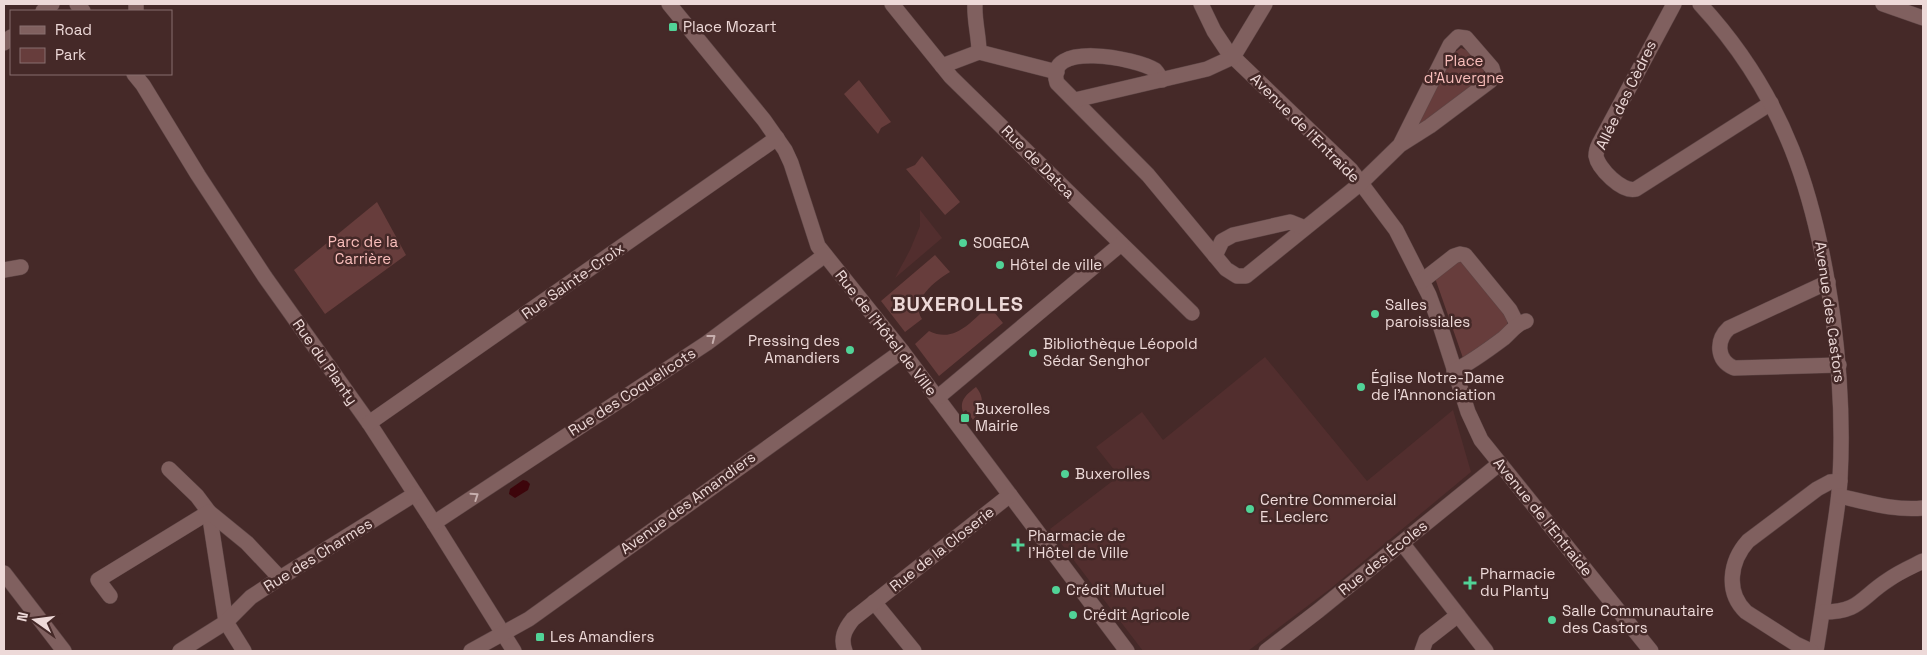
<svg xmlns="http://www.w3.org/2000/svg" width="1927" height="655" font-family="'Space Grotesk',sans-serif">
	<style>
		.built { fill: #522e2e }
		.green { fill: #673d3c }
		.water { fill: #3d050b }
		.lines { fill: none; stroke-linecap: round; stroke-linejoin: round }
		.street-casing { stroke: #5d4545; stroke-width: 16 }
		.secondary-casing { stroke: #5d4545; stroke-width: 16 }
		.street { stroke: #80605f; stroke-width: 15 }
		.secondary { stroke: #80605f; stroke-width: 15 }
		.oneway { stroke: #c7afae }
		.poi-dot { fill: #51d397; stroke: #452928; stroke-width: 2 }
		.labels { text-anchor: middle; stroke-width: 5; stroke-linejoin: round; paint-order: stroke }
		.poi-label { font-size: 15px; fill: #edd9d8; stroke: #452928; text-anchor: start }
		.park-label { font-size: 15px; fill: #f9bebb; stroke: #452928 }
		.street-label { font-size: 15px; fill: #edd9d8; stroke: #452928 }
		.district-label { font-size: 20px; font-weight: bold; letter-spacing: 1px; fill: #edd9d8; stroke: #452928 }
	</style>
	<rect width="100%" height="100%" fill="#452928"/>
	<g class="built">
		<path d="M 920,210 L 942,238 L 895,278 L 910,250 L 920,226 Z"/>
		<path d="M 1265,357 L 1367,481 L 1453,410 L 1471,472 L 1330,589 L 1248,651 L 1143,651 L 1050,529 L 1119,476 L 1096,447 L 1142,412 L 1163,440 Z"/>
	</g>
	<g class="green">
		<path d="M 1461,48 C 1473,52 1479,61 1484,71 L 1481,79 L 1416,128 L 1454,53 Z"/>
		<path d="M 859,80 L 891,122 L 881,128 L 878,134 L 844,94 Z"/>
		<path d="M 922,156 L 960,202 L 945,215 L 906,169 L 915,165 Z"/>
		<path d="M 377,202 L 406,255 L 325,314 L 294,270 Z"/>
		<path d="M 935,255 L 950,272 C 935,281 910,300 922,319 L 905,332 L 881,301 Z"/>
		<path d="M 1454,261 L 1467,261 L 1508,315 L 1507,327 L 1463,358 L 1435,278 Z"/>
		<path d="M 989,306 L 1003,323 L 939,376 L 915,344 L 929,331 C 955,344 971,321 989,306 Z"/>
		<path d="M 976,387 C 986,399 982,409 973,420 L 966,410 L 963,412 C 959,400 967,394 976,387 Z"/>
	</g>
	<path class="water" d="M 523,480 L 527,481 L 530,484 L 528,490 L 515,498 L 509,494 L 510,489 Z"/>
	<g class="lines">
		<g class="street-casing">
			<g id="street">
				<path d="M 77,4 L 83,11"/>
				<path d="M 669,4 L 764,120 L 785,150 L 791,163 L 818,246 L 902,351 L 1127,651"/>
				<path d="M 892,4 L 951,77 L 1192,313"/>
				<path d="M 975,4 C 974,20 979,36 979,52"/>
				<path d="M 1201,4 L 1214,31 L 1228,52 L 1351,170 L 1396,230 L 1429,295 L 1440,325 L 1468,412 L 1481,440 L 1651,651"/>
				<path d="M 1674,4 L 1599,144 C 1597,148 1596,152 1596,156 C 1598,168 1622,193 1636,189 L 1771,103"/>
				<path d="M 1700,4 C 1785,96 1816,195 1833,318 C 1840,372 1843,425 1840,479 C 1839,501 1835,522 1832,543 C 1827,579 1822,615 1816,651"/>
				<path d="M 43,11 L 52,4"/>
				<path d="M 136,11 L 136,4"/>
				<path d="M 4,43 L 11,37"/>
				<path d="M 942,66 L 979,52 L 1057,72"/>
				<path d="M 134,74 L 143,85 L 198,175 L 265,277 L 369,423 L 434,523 L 514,651"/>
				<path d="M 1162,80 C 1159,76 1158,73 1155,70 C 1137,58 1043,40 1057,83 L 1148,175 L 1226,269 L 1237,276 L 1246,276 L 1361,183 L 1400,145 L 1430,126 L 1490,81 L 1494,75 L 1492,68 L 1466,38 L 1458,37 L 1450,45 L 1400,145"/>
				<path d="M 1075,100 L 1207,69 L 1233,57 L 1265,4"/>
				<path d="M 1215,256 L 1222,241 L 1233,235 L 1290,222 L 1305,228"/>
				<path d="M 4,270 L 21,267"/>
				<path d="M 1422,281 L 1454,256 L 1460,254 L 1465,255 L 1510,310 L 1517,324"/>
				<path d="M 1828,282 L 1729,328 C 1716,340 1716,360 1734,368 L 1839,365"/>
				<path d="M 1454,371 C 1472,362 1488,350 1504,338 C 1512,331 1516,324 1526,321"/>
				<path d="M 937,398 L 1121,244"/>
				<path d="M 369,423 L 777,138"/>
				<path d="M 169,469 L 197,496 L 209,512 L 226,622 L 244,651"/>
				<path d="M 1839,496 C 1867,502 1894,511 1923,508"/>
				<path d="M 434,523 L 707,343 L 825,255"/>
				<path d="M 1402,543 L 1486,651"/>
				<path d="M 4,573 L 64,651"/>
				<path d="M 110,596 L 98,580 L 209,512 L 247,543 L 280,578"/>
				<path d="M 874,602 L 914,651"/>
				<path d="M 1823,612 C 1860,612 1860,598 1888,580 C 1899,572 1911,567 1923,561"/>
				<path d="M 180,651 L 226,622 L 251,597 L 280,578 L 415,494"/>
				<path d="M 471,651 L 529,619 L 902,351"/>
				<path d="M 845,651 C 840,638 845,629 853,619 L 1010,495"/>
				<path d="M 1266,651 L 1318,611 L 1499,464"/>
				<path d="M 1422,651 L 1426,640 L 1458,615"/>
				<path d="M 1811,651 L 1796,644 L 1746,612 C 1725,592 1730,561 1748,541 L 1817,489 L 1830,482 L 1840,481"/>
			</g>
		</g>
		<g class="secondary-casing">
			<path id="secondary" d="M 1883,4 L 1923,18"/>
		</g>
		<use href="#street" class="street"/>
		<use href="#secondary" class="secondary"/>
	</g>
	<defs><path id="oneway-chevron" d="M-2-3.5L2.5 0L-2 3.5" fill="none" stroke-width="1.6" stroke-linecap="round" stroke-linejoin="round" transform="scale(1.25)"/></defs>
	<g class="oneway">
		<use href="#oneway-chevron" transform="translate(712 338) rotate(-38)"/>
		<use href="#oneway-chevron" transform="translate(475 496) rotate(-34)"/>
	</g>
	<g class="poi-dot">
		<rect x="668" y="22" width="10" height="10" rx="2.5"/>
		<circle cx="963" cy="243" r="5"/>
		<circle cx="1000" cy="265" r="5"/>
		<circle cx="1375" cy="314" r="5"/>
		<circle cx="850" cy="350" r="5"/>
		<circle cx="1033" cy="353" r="5"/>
		<circle cx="1361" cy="387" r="5"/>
		<rect x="960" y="413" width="10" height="10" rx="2.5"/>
		<circle cx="1065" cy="474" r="5"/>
		<circle cx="1250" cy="509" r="5"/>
		<path d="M1015.5 537.5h5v5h5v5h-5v5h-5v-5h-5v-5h5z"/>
		<path d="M1467.5 575.5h5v5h5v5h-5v5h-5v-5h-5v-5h5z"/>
		<circle cx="1056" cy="590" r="5"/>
		<circle cx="1073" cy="615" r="5"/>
		<circle cx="1552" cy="620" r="5"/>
		<rect x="535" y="632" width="10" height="10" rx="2.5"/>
	</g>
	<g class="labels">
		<g class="poi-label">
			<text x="683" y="32">Place Mozart</text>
			<text x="973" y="248">SOGECA</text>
			<text x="1010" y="270">Hôtel de ville</text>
			<text x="1385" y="310">Salles<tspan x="1385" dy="17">paroissiales</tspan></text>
			<text x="840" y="346" text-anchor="end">Pressing des<tspan x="840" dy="17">Amandiers</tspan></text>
			<text x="1043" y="349">Bibliothèque Léopold<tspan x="1043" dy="17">Sédar Senghor</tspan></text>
			<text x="1371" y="383">Église Notre-Dame<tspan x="1371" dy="17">de l'Annonciation</tspan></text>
			<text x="975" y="414">Buxerolles<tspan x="975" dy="17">Mairie</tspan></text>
			<text x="1075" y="479">Buxerolles</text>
			<text x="1260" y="505">Centre Commercial<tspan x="1260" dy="17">E. Leclerc</tspan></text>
			<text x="1028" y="541">Pharmacie de<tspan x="1028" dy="17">l'Hôtel de Ville</tspan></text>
			<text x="1480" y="579">Pharmacie<tspan x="1480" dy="17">du Planty</tspan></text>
			<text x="1066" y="595">Crédit Mutuel</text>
			<text x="1562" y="616">Salle Communautaire<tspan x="1562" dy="17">des Castors</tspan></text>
			<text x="1083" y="620">Crédit Agricole</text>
			<text x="550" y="642">Les Amandiers</text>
		</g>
		<g class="park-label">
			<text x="1464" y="66">Place<tspan x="1464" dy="17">d'Auvergne</tspan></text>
			<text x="363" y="247">Parc de la<tspan x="363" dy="17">Carrière</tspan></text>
		</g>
		<g class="street-label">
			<text transform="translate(1626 95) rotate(-64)" y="5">Allée des Cèdres</text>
			<text transform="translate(1305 128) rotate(45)" y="5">Avenue de l'Entraide</text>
			<text transform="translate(1038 162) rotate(45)" y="5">Rue de Datca</text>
			<text transform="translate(573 281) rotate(-35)" y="5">Rue Sainte-Croix</text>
			<text transform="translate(1830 312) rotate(82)" y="5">Avenue des Castors</text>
			<text transform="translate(886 333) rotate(52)" y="5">Rue de l'Hôtel de Ville</text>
			<text transform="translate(325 362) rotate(55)" y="5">Rue du Planty</text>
			<text transform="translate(632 392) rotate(-33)" y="5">Rue des Coquelicots</text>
			<text transform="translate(688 503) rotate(-36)" y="5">Avenue des Amandiers</text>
			<text transform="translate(1543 517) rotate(51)" y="5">Avenue de l'Entraide</text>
			<text transform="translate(942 549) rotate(-38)" y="5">Rue de la Closerie</text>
			<text transform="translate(318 555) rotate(-32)" y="5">Rue des Charmes</text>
			<text transform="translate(1383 558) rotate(-39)" y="5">Rue des Écoles</text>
		</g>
		<g class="district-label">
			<text x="958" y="311">BUXEROLLES</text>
		</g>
	</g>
	<rect width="1927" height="655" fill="none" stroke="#edd9d8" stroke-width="10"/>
	<rect x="10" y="10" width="162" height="65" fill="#452928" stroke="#886f6e"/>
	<rect x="20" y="26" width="25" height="8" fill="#80605f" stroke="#886f6e"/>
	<text x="55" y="35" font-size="15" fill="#edd9d8">Road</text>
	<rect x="20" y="48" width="25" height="15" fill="#673d3c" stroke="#886f6e"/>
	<text x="55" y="60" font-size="15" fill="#edd9d8">Park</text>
	<g transform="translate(35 620) rotate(284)" stroke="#452928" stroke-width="4" paint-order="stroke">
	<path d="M0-4L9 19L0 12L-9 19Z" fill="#edd9d8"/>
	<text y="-8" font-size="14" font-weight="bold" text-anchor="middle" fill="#edd9d8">N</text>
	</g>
</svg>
